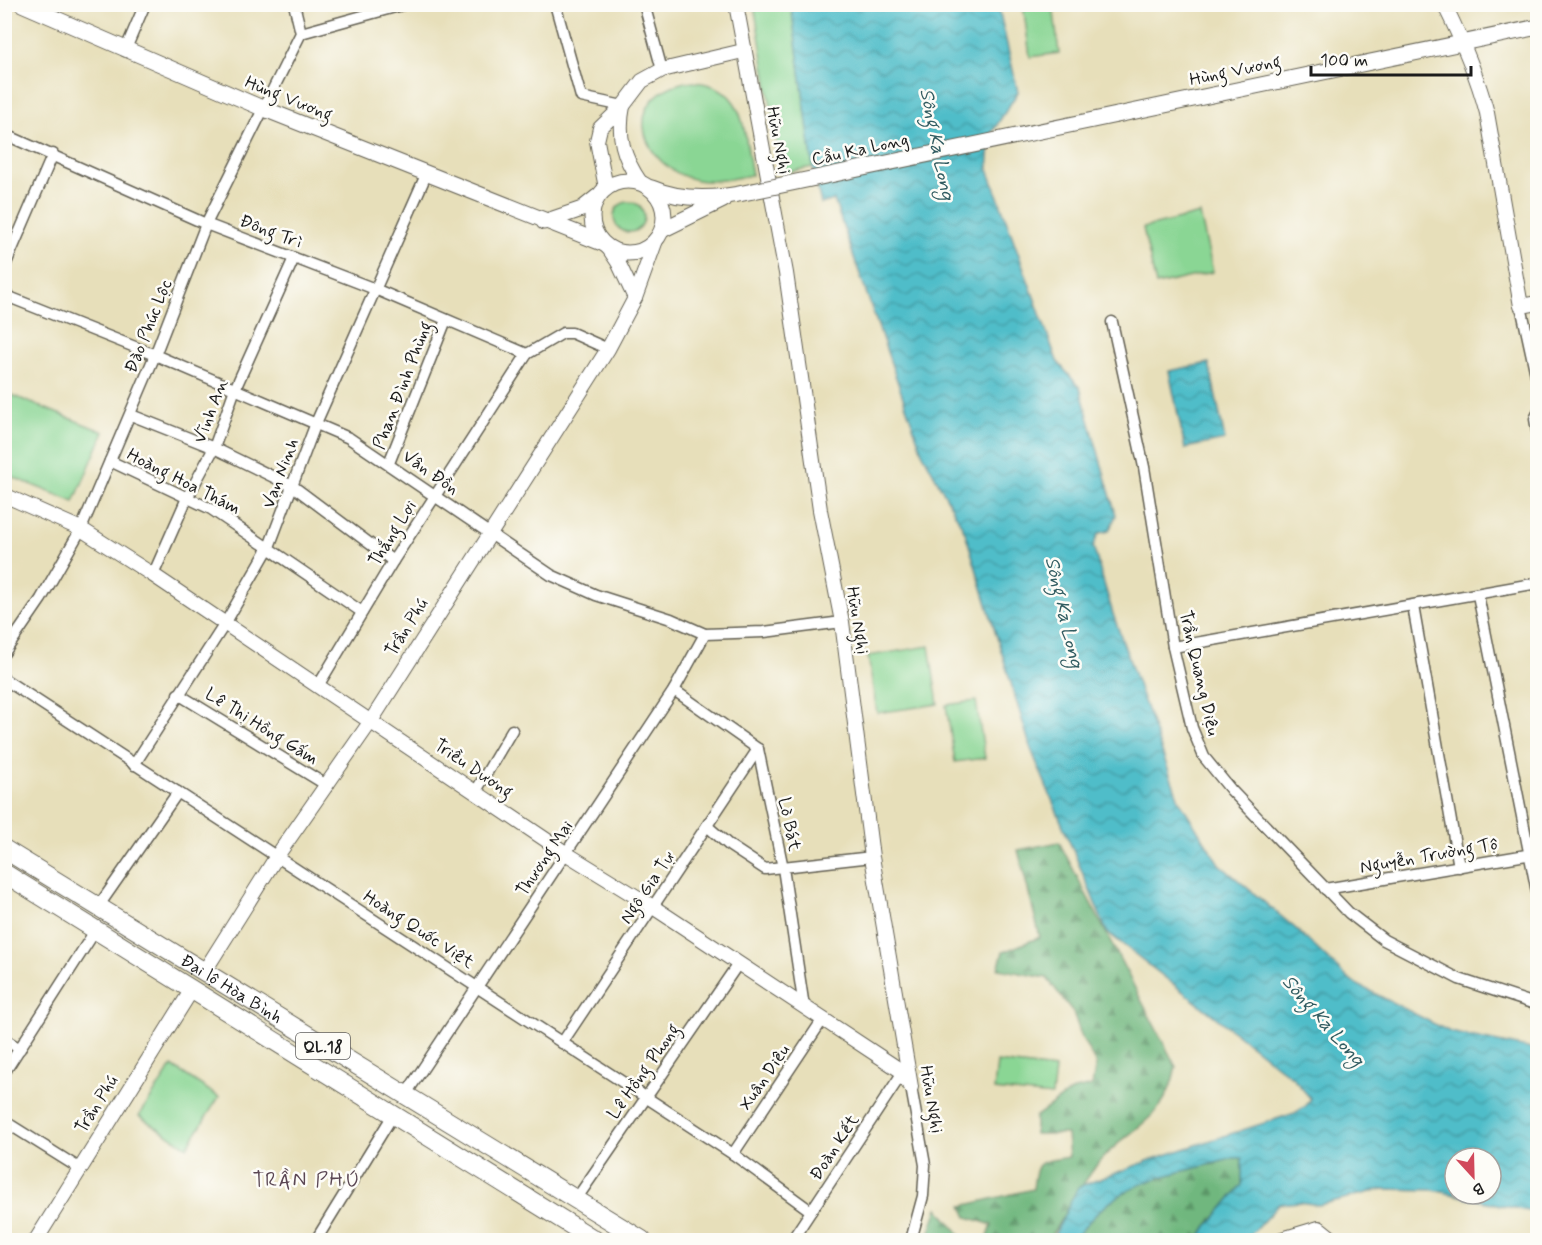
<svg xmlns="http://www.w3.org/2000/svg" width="1542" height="1245" font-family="Mynerve,sans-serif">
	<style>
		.green { fill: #8ad694; stroke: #537958; stroke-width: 1.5 }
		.forest { fill: url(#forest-firs); stroke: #466a4d; stroke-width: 1.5 }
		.water { fill: url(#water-waves); stroke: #366c72; stroke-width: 1.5; fill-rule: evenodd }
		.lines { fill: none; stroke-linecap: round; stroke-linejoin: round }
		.minor-casing { stroke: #636053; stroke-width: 13 }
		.tertiary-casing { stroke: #636053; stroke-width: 16 }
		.secondary-casing { stroke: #636053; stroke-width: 17 }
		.trunk-casing { stroke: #636053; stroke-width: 20 }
		.minor { stroke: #fff; stroke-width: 10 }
		.tertiary { stroke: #fff; stroke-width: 14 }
		.secondary { stroke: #fff; stroke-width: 15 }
		.trunk { stroke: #fff; stroke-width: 18 }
		.secondary-bridge-casing { stroke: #636053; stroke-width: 17; stroke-linecap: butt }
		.secondary-bridge { stroke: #fff; stroke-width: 15 }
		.labels { text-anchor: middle; stroke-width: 5; stroke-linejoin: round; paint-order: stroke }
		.shield { fill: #fdfcf7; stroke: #605f5e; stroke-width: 1.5 }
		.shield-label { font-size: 16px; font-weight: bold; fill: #1c1c1c }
		.street-label { font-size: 18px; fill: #1c1c1c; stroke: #fdfcf7 }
		.water-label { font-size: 20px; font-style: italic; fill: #315c61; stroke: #fdfcf7 }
		.quarter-label { font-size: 21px; letter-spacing: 1.5px; fill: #5b4754; stroke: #fdfcf7 }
	</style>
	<defs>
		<pattern id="forest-firs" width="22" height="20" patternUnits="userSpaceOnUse" patternTransform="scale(1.5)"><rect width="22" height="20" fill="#6fb77e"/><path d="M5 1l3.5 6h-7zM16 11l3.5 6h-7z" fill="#5a9466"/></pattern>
		<pattern id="water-waves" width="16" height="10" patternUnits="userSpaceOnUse" patternTransform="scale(1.5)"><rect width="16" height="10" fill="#50bdc9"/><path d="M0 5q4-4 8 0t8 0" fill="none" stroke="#4299a2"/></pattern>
	</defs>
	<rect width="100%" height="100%" fill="#fdfcf7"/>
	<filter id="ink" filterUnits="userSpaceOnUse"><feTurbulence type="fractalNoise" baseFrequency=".0167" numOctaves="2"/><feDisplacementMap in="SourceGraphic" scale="12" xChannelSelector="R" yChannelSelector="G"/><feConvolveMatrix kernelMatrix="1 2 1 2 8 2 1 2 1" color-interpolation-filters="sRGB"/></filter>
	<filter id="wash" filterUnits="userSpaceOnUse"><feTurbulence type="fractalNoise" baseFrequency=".008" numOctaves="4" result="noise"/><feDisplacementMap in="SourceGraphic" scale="24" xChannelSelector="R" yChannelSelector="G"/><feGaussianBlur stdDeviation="1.35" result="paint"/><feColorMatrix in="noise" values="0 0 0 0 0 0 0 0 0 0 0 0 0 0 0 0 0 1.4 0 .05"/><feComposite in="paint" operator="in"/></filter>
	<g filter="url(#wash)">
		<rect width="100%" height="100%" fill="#e7dfba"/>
		<g class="green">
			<path d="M 754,5 L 791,5 L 813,167 L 782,173 Z"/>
			<path d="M 1023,5 L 1053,5 L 1059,53 L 1030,57 Z"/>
			<path d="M 685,82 C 747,80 743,129 752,175 C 735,178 714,183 697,180 C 643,169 616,99 685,82 Z"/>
			<circle cx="629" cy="217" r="15"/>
			<path d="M 1200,214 L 1213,272 L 1156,285 L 1143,228 Z"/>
			<path d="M 4,392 L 104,432 L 74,502 L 5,474 Z"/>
			<path d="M 929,646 L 938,704 L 877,713 L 868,656 Z"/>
			<path d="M 976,701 L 985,758 L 955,762 L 946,705 Z"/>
			<path d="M 997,1062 L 1055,1069 L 1052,1096 L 994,1090 Z"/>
			<path d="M 172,1066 L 219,1097 L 187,1147 L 139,1116 Z"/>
		</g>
		<g class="forest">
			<path d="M 1059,842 L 1176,1067 C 1165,1123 1131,1125 1099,1162 C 1080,1186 1065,1215 1048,1240 L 987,1240 L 992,1225 L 967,1217 L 962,1206 L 1033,1189 C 1036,1157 1040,1163 1069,1157 L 1067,1134 L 1035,1134 L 1035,1117 L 1071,1091 L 1092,1086 L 1096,1064 L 1082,1038 L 1073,1012 L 1047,978 L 998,969 L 1003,952 L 1040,937 L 1018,850 Z"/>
			<path d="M 1234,1158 L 1242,1158 L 1242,1185 L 1196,1240 L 1074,1240 C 1120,1176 1165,1178 1234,1158 Z"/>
			<path d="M 938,1208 L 964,1240 L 968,1240 L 927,1240 Z"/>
		</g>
		<g class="water">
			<path d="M 791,5 L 998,5 L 1018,92 L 991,134 L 988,169 L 1057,361 L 1080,388 L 1116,515 L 1109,531 L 1099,533 L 1093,546 L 1113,614 L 1179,800 L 1219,864 L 1295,928 L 1352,982 L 1450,1032 L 1537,1050 L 1537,1213 L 1433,1190 L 1383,1189 L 1319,1205 L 1299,1202 L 1279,1204 L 1246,1240 L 1196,1240 L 1242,1185 L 1242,1158 L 1234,1158 C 1165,1178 1120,1176 1074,1240 L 1052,1240 L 1078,1187 L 1153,1159 L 1295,1113 L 1306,1106 L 1311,1099 L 1293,1078 L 1107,932 L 1031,749 L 965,532 L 922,452 L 834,200 L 821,204 L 813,167 ZM 1455,1158 L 1491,1158 L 1491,1194 L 1455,1194 Z"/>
			<path d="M 1209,363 L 1225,440 L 1185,448 L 1169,371 Z"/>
		</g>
	</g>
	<g filter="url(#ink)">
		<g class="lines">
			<g class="minor-casing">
				<g id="minor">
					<path d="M 555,4 L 581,97 L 623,106"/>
					<path d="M 644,4 L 662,70"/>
					<path d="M 301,33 L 406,4"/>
					<path d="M 125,51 L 145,4"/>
					<path d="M 4,134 L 206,224 L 375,289 L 527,354"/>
					<path d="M 4,268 L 53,154"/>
					<path d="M 4,295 L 155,355 L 349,438 L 551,575 L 596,595 L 671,619 L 705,634 L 764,632 L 842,622"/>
					<path d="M 1521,306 L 1538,384"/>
					<path d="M 1112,322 L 1144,467 L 1173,647 L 1192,728 L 1204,757 L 1231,790 L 1349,913 L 1384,940 L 1459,979 L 1538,1005"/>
					<path d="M 1538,413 L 1535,419 L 1538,436"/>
					<path d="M 131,415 L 214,448 L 294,487 L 393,561"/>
					<path d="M 110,461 L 211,509 L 362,612"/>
					<path d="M 389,463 L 446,320"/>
					<path d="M 153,575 L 187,498 L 214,448 L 235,389 L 294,258"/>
					<path d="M 1478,595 L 1538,897"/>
					<path d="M 1413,606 L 1459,867"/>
					<path d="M 1173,647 L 1538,583"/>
					<path d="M 4,653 L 41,599 L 81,529 L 155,355 L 206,224 L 301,33 L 294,4"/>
					<path d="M 4,679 L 733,1154 L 811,1211"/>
					<path d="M 318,686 L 393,561 L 527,354 L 563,333 L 572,333 L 608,349"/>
					<path d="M 674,690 L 758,749 L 783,868 L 804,1007"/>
					<path d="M 178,694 L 328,786"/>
					<path d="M 134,765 L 226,622 L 269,547 L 316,423 L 426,175"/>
					<path d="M 476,791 L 512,730"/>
					<path d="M 707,826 L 730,846 L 765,869 L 872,857"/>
					<path d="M 1325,889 L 1538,853"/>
					<path d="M 98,907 L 178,792"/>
					<path d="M 4,1039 L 20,1049"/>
					<path d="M 562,1043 L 758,749"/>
					<path d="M 4,1073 L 95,931"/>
					<path d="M 911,1087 L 925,1165 L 923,1196 L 911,1240"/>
					<path d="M 404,1097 L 674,690 L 705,634"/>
					<path d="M 4,1121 L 79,1168"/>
					<path d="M 733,1154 L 823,1019"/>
					<path d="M 577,1198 L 738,964"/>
					<path d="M 316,1240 L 393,1115"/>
					<path d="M 792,1240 L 903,1072"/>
				</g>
			</g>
			<g class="tertiary-casing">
				<g id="tertiary">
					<path d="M 736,4 L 786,273 L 820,510 L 842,622 L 872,857 L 911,1087"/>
					<path d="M 1444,4 C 1462,40 1477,75 1487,113 L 1521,306 L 1538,303"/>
					<path d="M 623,106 C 617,136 623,157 640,182"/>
					<path d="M 606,188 L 597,141 L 600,128 L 623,106 L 642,81 L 662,70 L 743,51"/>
					<path d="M 608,247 L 618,262 L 635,298"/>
					<path d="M 4,495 L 81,529 L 153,575 L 567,854 L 653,907 L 903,1072 L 908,1083"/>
					<path d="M 204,972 L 277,856 L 371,721 L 608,349 L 635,298 L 656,240"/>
					<path d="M 36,1240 L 191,991"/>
					<path d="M 1279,1240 L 1319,1228 L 1334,1240"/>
				</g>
			</g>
			<g class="secondary-casing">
				<g id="secondary">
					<path d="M 22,4 L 262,108 L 602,243"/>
					<path d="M 1117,115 L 1538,27"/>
					<circle cx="628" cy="217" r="36"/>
					<path d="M 652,188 C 684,202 719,199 753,191"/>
					<path d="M 544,222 L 582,209 L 597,197"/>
					<path d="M 662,230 L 723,200"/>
				</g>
			</g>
			<g class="trunk-casing">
				<g id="trunk">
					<path id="s1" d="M 4,849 L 642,1240"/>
					<path d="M 4,873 L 595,1240"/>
				</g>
			</g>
			<use href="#minor" class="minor"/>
			<use href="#tertiary" class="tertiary"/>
			<use href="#secondary" class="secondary"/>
			<use href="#trunk" class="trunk"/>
			<g class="secondary-bridge-casing">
				<path id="secondary-bridge" d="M 753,191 L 1117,115"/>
			</g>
			<use href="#secondary-bridge" class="secondary-bridge"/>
		</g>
	</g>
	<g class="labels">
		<rect class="shield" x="296" y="1033" width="54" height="26" rx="4.5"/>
		<g class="shield-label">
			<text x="323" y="1052">QL.18</text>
		</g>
		<g class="street-label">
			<text transform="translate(1235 70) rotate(-12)" y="6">Hùng Vương</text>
			<text transform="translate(289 98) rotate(22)" y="6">Hùng Vương</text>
			<text transform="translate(779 140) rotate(79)" y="6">Hữu Nghị</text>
			<text transform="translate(860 149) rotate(-12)" y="6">Cầu Ka Long</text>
			<text transform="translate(271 231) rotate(21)" y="6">Đông Trì</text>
			<text transform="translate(148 326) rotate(-68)" y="6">Đào Phúc Lộc</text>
			<text transform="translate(402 385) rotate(-69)" y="6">Phan Đình Phùng</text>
			<text transform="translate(210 411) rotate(-69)" y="6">Vĩnh An</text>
			<text transform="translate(431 472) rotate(35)" y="6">Vân Đồn</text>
			<text transform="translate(280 473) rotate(-69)" y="6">Vạn Ninh</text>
			<text transform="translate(184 481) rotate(27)" y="6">Hoàng Hoa Thám</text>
			<text transform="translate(392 533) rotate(-58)" y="6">Thắng Lợi</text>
			<text transform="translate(858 620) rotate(81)" y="6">Hữu Nghị</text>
			<text transform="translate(406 627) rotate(-58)" y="6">Trần Phú</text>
			<text transform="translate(1200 673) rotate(77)" y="6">Trần Quang Diệu</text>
			<text transform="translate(262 726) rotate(32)" y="6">Lê Thị Hồng Gấm</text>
			<text transform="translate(474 768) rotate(34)" y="6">Triều Dương</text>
			<text transform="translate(790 824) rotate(78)" y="6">Lò Bát</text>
			<text transform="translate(1429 855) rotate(-10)" y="6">Nguyễn Trường Tộ</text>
			<text transform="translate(544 858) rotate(-56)" y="6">Thương Mại</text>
			<text transform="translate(647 887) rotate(-56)" y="6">Ngô Gia Tự</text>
			<text transform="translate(419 929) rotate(33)" y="6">Hoàng Quốc Việt</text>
			<text dy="6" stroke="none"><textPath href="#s1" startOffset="267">Đại lộ Hòa Bình</textPath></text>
			<text transform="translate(643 1071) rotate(-55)" y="6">Lê Hồng Phong</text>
			<text transform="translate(764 1077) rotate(-56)" y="6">Xuân Diệu</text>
			<text transform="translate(932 1099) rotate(80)" y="6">Hữu Nghị</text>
			<text transform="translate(96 1104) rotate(-58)" y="6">Trần Phú</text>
			<text transform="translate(834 1147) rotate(-57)" y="6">Đoàn Kết</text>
		</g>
		<g class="water-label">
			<text transform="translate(938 144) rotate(79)" y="7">Sông Ka Long</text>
			<text transform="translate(1065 612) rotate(77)" y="7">Sông Ka Long</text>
			<text transform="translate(1324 1020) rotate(49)" y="7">Sông Ka Long</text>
		</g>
		<g class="quarter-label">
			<text x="307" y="1186">TRẦN PHÚ</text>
		</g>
	</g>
	<rect width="1542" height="1245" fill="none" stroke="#fdfcf7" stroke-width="24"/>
	<g transform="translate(1473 1176) rotate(158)"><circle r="28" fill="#fdfcf7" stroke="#a3a29f" stroke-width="1.5"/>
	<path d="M0-4.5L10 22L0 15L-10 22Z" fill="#d1495b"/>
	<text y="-9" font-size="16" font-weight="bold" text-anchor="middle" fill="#1c1c1c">B</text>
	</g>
	<path d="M1311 66v9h160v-9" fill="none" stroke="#1c1c1c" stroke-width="3"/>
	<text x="1320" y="66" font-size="18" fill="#1c1c1c" stroke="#fdfcf7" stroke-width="4.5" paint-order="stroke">100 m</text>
</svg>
